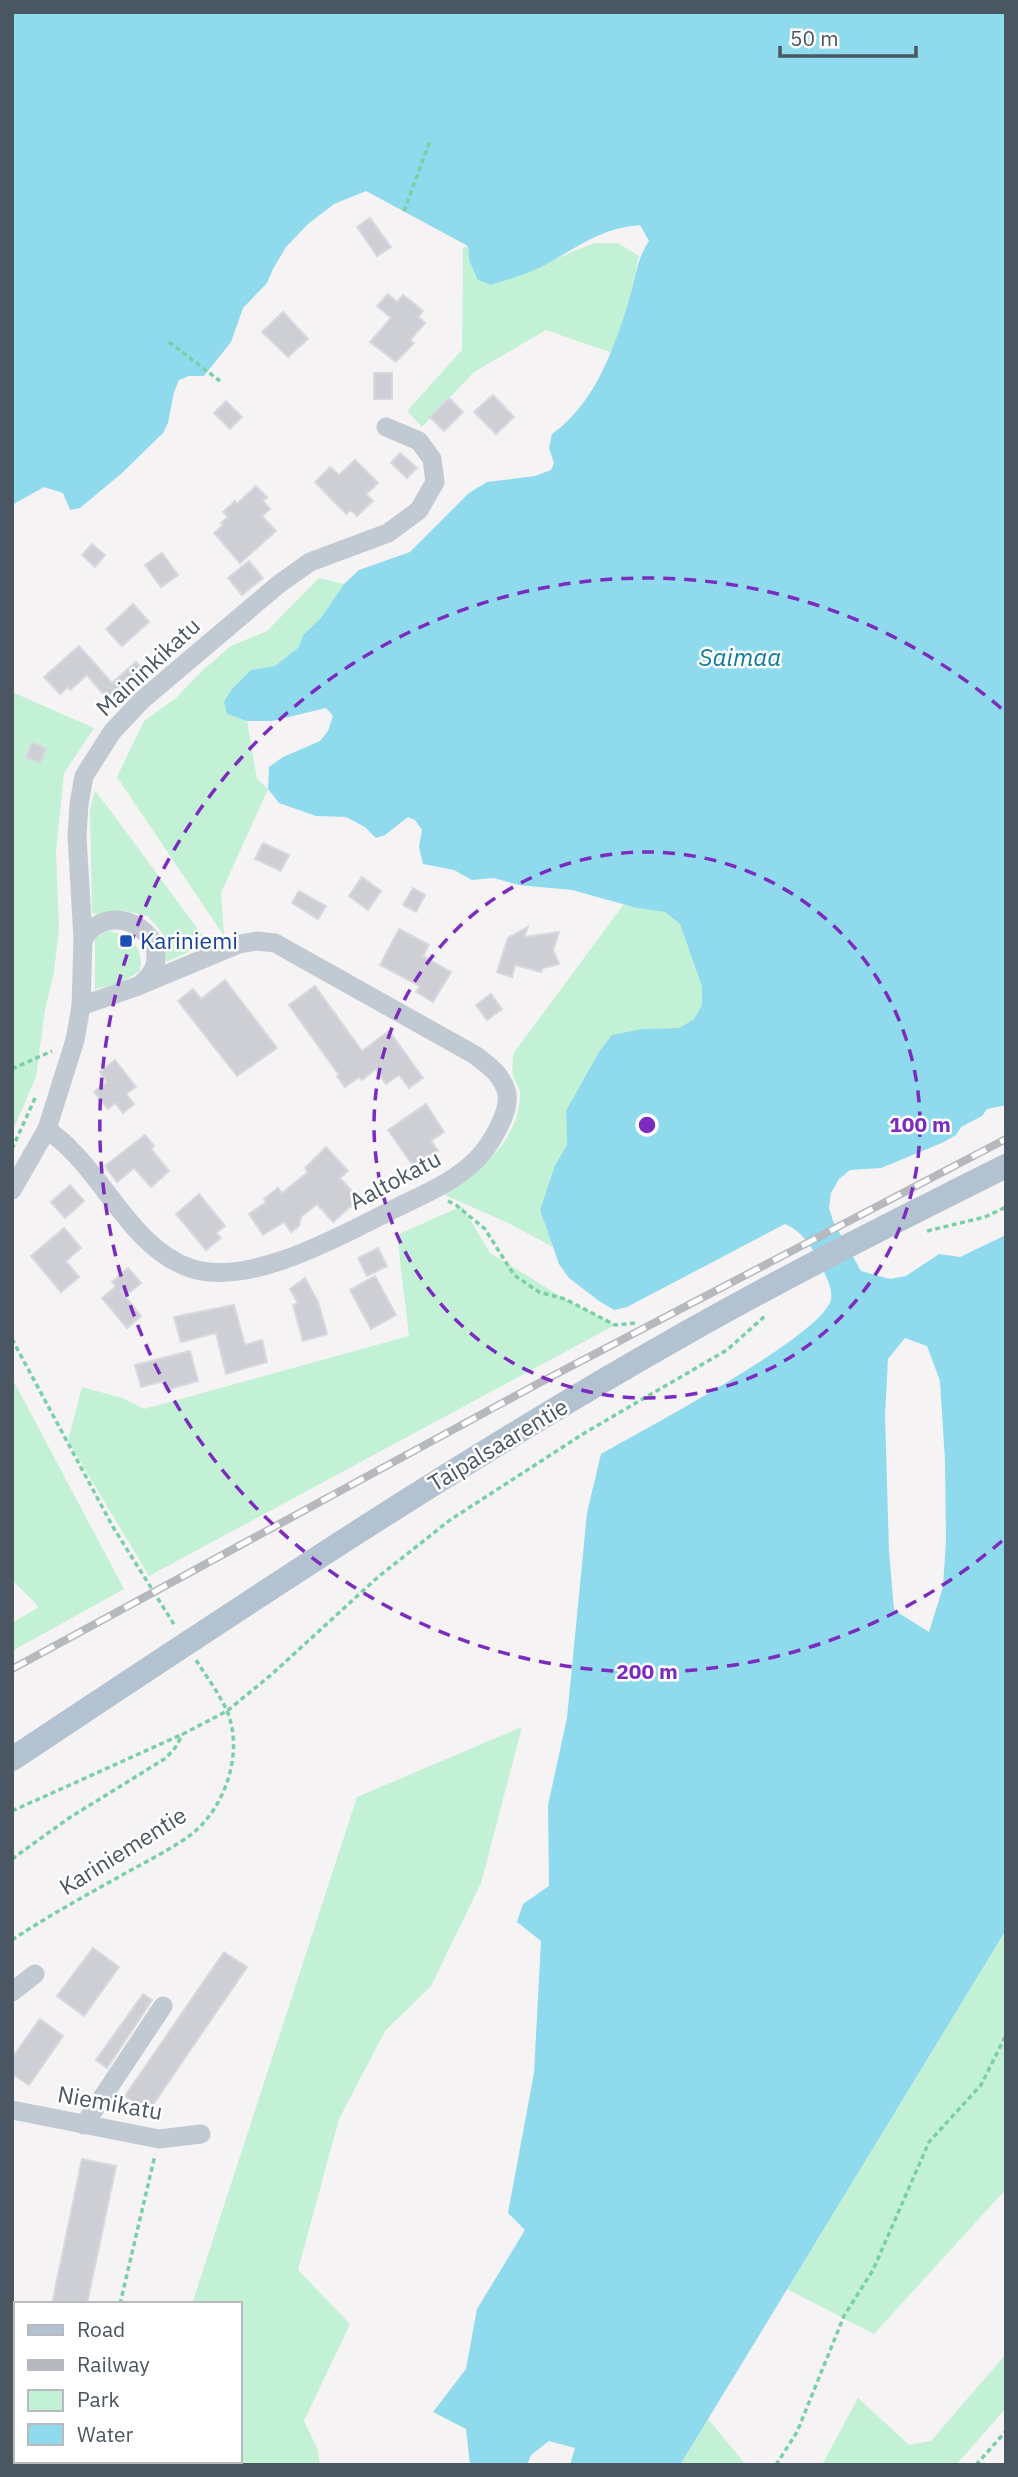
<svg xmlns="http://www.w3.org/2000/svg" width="1018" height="2477" font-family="'IBM Plex Sans',sans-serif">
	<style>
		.green { fill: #c3f1d5 }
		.water { fill: #90daee; fill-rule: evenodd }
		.building { fill: #cdcfd5; stroke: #d7d9de; stroke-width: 2 }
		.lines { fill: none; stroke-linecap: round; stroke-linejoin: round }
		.path { stroke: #7ad0a6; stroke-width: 3.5; stroke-dasharray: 5 3.5; stroke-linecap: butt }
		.minor { stroke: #c1cad2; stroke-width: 19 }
		.major { stroke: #b3c2d1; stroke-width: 24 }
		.rail-casing { stroke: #b5b8bd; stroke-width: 8 }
		.rail { stroke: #fff; stroke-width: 5; stroke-dasharray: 16; stroke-linecap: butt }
		.ring { fill: none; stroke: #7b2cbf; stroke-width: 3.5; stroke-dasharray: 12 9 }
		.transit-dot { fill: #1a4fb4; stroke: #fff; stroke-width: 2.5 }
		.labels { text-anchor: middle; stroke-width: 5; stroke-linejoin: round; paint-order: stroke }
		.street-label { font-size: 23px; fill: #4a5661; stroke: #fff }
		.transit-label { font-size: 23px; fill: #164399; stroke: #fff; text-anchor: start }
		.water-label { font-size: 24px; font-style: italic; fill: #0c7c9b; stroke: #fff }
		.centre { fill: #7b2cbf; stroke: #fff; stroke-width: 3.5 }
		.ring-label { font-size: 21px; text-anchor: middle; font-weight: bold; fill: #7b2cbf; stroke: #fff; stroke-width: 5; stroke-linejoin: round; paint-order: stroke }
	</style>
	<rect width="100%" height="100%" fill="#f5f3f3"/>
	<g class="green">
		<path d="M 595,243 L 618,243 L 639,256 L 631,293 L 612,353 L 546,330 L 474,372 L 422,427 L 407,411 L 462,350 L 463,248 L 468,246 L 469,260 L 491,285 C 527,274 559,256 595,243 Z"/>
		<path d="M 319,578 L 344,584 L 320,619 L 303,635 L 299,647 L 275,666 L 251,670 L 227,714 L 247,721 L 257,779 L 268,789 L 221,893 L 224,936 L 117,777 L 144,721 L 176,698 L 203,670 L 231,646 L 267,631 Z"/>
		<path d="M 12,692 L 94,728 L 64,773 L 56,852 L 59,928 L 54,972 L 45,1010 L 36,1077 L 12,1132 Z"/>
		<path d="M 95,791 L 110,810 L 208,943 L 166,962 L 163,934 L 148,916 L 126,911 L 99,915 L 92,913 L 90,809 Z"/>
		<path d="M 624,904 L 665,912 L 680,924 L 702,987 L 702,1005 L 694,1019 L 679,1028 L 642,1029 L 566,1111 L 567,1145 L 555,1165 L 540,1210 L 553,1247 L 508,1223 L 445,1195 C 480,1170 519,1141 520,1095 C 521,1087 514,1083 513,1075 C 512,1069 513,1060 513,1054 Z"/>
		<path d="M 108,931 C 131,935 144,948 140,971 L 120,983 L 95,989 L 95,938 Z"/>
		<path d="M 462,1206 L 490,1253 L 565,1299 L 615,1325 L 149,1576 L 68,1441 L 82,1387 L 122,1398 L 144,1409 L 409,1336 L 397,1235 Z"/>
		<path d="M 12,1378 L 124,1589 L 12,1651 L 12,1623 L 39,1607 L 12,1580 Z"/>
		<path d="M 522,1727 L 481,1883 L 431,1986 L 385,2031 L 339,2119 L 298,2270 L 350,2324 L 304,2421 L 318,2450 L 320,2465 L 140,2465 L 141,2461 L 240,2461 L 240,2304 L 192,2304 L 357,1797 Z"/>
		<path d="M 1006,1930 L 1006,2189 L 874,2334 L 787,2289 Z"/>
		<path d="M 1006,2354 L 1006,2408 L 956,2465 L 822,2465 L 858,2398 L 909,2445 L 931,2441 Z"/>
		<path d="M 708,2419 L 746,2465 L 680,2465 Z"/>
	</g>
	<path class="water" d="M 12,12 L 1006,12 L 1006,1105 L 987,1109 L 982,1116 L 961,1127 L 956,1135 L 944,1142 L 881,1168 L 850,1170 L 839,1179 L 831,1193 L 829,1208 L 833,1221 L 861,1271 L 890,1279 L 906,1276 L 939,1254 L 960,1257 L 1006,1235 L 1006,1930 L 680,2465 L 570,2465 L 575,2448 L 549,2441 L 531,2455 L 527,2465 L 470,2465 L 466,2429 L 433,2412 L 466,2369 L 477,2309 L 525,2230 L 508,2213 L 534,2073 L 541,1941 L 517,1922 L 523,1904 L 549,1886 L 548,1805 L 567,1718 L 587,1513 L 601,1454 C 639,1432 826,1334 831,1299 C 833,1287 824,1273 820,1263 C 812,1247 802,1231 785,1224 L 627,1307 L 614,1310 L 599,1301 L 569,1278 L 559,1264 L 540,1210 L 555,1165 L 567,1145 L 566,1111 L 599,1052 L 612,1035 L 642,1029 L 679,1028 L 694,1019 L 702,1005 L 702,987 L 680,924 L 665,912 L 637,908 L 572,890 L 519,885 L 494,878 L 472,880 L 454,870 L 423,864 L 419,847 L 422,830 L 415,820 L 408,817 L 385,835 L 376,838 L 365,827 L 346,817 L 316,816 L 279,803 L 268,789 L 269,767 L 283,757 L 320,741 L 328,731 L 333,716 L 326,708 L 272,721 L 247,721 L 227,714 L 224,702 L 232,689 L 251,670 L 275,666 L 299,647 L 303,635 L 320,619 L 344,584 L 359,570 L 410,552 L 469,493 L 487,482 L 535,476 L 551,470 L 554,463 L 549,448 L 552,434 C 596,403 615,346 630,296 C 636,276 637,259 649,241 L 640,225 C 596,229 575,250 537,269 C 522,276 506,280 491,285 L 478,280 L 469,260 L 468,246 L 366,191 L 334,204 L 308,224 L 286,247 L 273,269 L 267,283 L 243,308 L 231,342 L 204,376 L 189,376 L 179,380 L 174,392 L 168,423 L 163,433 L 122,473 L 80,508 L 70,510 L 63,493 L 44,487 L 12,505 ZM 905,1338 L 927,1346 L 940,1381 L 945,1461 L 946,1540 L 943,1587 L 929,1632 L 894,1610 L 889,1551 L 885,1415 L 888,1359 Z"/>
	<g class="building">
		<path d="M 370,218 L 391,247 L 377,256 L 357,227 Z"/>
		<path d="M 388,294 L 397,302 L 403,295 L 411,301 L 423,311 L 418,317 L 425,323 L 410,340 L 414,343 L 396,362 L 370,342 L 391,318 L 377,306 Z"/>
		<path d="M 283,312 L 308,339 L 288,357 L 262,332 Z"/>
		<rect x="374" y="373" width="18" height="26"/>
		<path d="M 493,395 L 514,417 L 496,434 L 474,412 Z"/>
		<path d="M 449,398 L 463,412 L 444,431 L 430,417 Z"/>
		<path d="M 226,401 L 242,417 L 230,429 L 214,413 Z"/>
		<path d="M 400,453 L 417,468 L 407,478 L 391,463 Z"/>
		<path d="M 355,460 L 378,483 L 366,494 L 373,501 L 357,516 L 351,510 L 346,514 L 315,482 L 330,467 L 339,475 Z"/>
		<path d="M 256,486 L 267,497 L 263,501 L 270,509 L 262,516 L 276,531 L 240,563 L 214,533 L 223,525 L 221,523 L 228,517 L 223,512 L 235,501 L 237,504 Z"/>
		<path d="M 92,544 L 105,555 L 95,567 L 82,555 Z"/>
		<path d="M 162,553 L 178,575 L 161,587 L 145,565 Z"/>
		<path d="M 249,561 L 263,578 L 242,595 L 228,578 Z"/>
		<path d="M 133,604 L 149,622 L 122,646 L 106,629 Z"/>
		<path d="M 79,646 L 112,683 L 136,662 L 148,675 L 123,696 L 126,699 L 116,709 L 87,675 L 70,690 L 68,687 L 60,694 L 44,677 Z"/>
		<path d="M 32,742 L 46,749 L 40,763 L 26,757 Z"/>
		<path d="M 263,843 L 289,855 L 281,871 L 255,859 Z"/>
		<path d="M 362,877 L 381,891 L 368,910 L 349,896 Z"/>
		<path d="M 413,888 L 425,895 L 416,912 L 403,905 Z"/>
		<path d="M 299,891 L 326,906 L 318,919 L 292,903 Z"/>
		<path d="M 528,927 L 524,937 L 559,932 L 553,950 L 559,964 L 543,968 L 541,972 L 515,965 L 512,977 L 497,972 L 508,938 Z"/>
		<path d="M 399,929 L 429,945 L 423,956 L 451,972 L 433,1002 L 416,992 L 420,986 L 380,965 Z"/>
		<path d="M 225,980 L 277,1048 L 237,1076 L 178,1001 L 193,989 L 201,999 Z"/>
		<path d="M 315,986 L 362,1051 L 389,1031 L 423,1078 L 409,1088 L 399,1075 L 386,1084 L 376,1069 L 362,1080 L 359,1077 L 345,1087 L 337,1076 L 339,1075 L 289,1005 Z"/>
		<path d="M 491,994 L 502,1009 L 487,1020 L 476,1005 Z"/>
		<path d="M 115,1060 L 136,1087 L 126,1094 L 134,1104 L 123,1113 L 115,1103 L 108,1109 L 94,1092 L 107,1082 L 100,1072 Z"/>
		<path d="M 426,1104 L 444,1132 L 431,1141 L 438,1151 L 414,1167 L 388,1130 Z"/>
		<path d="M 145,1135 L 154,1146 L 151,1149 L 169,1171 L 151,1187 L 134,1168 L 117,1182 L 105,1166 Z"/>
		<path d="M 326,1147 L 348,1171 L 340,1178 L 359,1199 L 333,1222 L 317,1204 L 301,1217 L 299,1226 L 291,1232 L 284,1222 L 263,1235 L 249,1214 L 266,1202 L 264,1199 L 278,1188 L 282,1193 L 308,1172 L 305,1168 Z"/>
		<path d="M 70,1185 L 84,1201 L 65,1218 L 51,1202 Z"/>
		<path d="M 199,1194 L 225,1226 L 216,1233 L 221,1238 L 206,1250 L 176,1214 Z"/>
		<path d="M 64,1228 L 81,1248 L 66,1261 L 79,1277 L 61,1292 L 31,1256 Z"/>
		<path d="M 378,1248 L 387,1266 L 367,1276 L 358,1258 Z"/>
		<path d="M 128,1268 L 141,1283 L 125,1296 L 120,1290 L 141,1316 L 127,1328 L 102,1298 L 116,1286 L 112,1282 Z"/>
		<path d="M 375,1276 L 396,1315 L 371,1329 L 350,1290 Z"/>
		<path d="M 305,1278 L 318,1302 L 327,1334 L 303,1341 L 293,1305 L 298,1303 L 290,1289 Z"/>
		<path d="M 234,1305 L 245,1345 L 262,1340 L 267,1362 L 226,1374 L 216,1333 L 181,1342 L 174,1317 Z"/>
		<path d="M 190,1351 L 198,1381 L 166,1390 L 164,1381 L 141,1387 L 135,1365 Z"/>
		<path d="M 93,1948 L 119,1967 L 84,2016 L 57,1996 Z"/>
		<path d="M 224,1952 L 247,1967 L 148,2112 L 125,2096 Z"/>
		<path d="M 143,1994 L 152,2000 L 107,2068 L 96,2060 Z"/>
		<path d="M 40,2019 L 63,2036 L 29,2085 L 12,2074 L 12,2058 Z"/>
		<path d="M 82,2159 L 116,2166 L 87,2304 L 52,2304 Z"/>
	</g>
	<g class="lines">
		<g class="path">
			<path d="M 404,211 L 430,141"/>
			<path d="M 169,342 L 220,381"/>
			<path d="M 12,1069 L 52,1051"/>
			<path d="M 12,1149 L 36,1096"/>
			<path d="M 448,1201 L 456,1205 L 485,1229 L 514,1275 L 539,1292 L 565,1299 L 615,1325 L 636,1323"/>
			<path d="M 927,1231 L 985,1217 L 1006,1207"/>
			<path d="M 12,1339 L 113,1527 L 175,1626"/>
			<path d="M 12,1811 L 183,1734 L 227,1711 L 271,1675 L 378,1577 L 450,1520 L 586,1432 L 727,1350 L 766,1315"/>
			<path d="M 12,1859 L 69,1818 L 166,1758 L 175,1748 L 183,1734"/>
			<path d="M 12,1940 C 51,1914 92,1892 133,1869 C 153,1858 175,1847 193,1833 C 226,1806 244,1751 227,1711 C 219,1693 206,1676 196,1660"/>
			<path d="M 1005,2204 L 1006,2205"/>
			<path d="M 120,2304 L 155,2155"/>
			<path d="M 82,2465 L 83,2461"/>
			<path d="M 776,2465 L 797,2432 L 844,2316 L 873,2270 L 929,2142 L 981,2085 L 1006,2035"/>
			<path d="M 976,2465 L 1006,2431"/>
		</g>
		<g class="minor">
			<path d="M 83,939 C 116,890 186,947 142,983"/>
			<path d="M 47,1129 C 55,1136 64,1142 71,1150 C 109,1187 137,1250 190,1268 C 248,1288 338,1237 390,1211 C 419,1196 452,1184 476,1160 C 490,1146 513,1109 506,1090 C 501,1074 488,1065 475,1055 L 275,943 L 257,941 L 239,944 L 138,986 L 81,1006"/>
			<path d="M 12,1190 L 47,1129 L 75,1040 L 81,1006 L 83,939 L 77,836 L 79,804 L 84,776 L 112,732 L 142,700 L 279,584 L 310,562 L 388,533 L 419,510 L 435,482 L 432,459 L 419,441 L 386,427"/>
			<path d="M 12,1992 L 35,1974"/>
			<path d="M 12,2110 L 159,2139 L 201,2134"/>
			<path d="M 84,2125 L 163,2006"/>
		</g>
		<path class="major" d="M 12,1759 C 234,1612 454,1464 686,1333 C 790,1274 898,1220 1006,1166"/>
		<g class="rail-casing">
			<path id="rail" d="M 12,1669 L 541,1382 L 1006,1139"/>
		</g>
		<use href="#rail" class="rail"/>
	</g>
	<g class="ring">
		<circle cx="647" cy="1125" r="273"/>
		<path d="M1002 1541A547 547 0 1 1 1002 709"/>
	</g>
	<rect class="transit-dot" x="119" y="934" width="14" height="14" rx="3.5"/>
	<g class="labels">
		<g class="street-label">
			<text transform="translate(148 667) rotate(-43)" y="8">Maininkikatu</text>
			<text transform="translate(395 1180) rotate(-28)" y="8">Aaltokatu</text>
			<text transform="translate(498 1445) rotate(-31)" y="8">Taipalsaarentie</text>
			<text transform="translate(123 1851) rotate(-32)" y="8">Kariniementie</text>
			<text transform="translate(110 2103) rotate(10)" y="8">Niemikatu</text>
		</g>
		<g class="transit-label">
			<text x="140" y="949">Kariniemi</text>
		</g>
		<g class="water-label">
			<text x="740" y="666">Saimaa</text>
		</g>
	</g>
	<circle cx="647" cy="1125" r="10" class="centre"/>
	<g class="ring-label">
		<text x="920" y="1132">100 m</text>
		<text x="647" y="1679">200 m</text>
	</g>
	<rect width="1018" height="2477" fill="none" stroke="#4a5661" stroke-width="28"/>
	<rect x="14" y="2302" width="228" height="161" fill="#ffffff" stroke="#b7bbc0" stroke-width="2"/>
	<rect x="28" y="2325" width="35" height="10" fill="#b3c2d1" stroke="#b7bbc0" stroke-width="2"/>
	<text x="77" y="2337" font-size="21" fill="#4a5661">Road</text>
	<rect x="28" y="2360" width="35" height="10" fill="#b5b8bd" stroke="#b7bbc0" stroke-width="2"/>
	<text x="77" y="2372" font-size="21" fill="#4a5661">Railway</text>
	<rect x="28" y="2390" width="35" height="21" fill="#c3f1d5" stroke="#b7bbc0" stroke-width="2"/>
	<text x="77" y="2407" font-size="21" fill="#4a5661">Park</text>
	<rect x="28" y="2424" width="35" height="21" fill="#90daee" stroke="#b7bbc0" stroke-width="2"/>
	<text x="77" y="2442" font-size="21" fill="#4a5661">Water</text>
	<path d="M780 46v10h136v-10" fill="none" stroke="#4a5661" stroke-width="3.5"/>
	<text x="790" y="46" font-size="21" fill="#4a5661" stroke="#ffffff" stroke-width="5" paint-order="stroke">50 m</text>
</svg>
